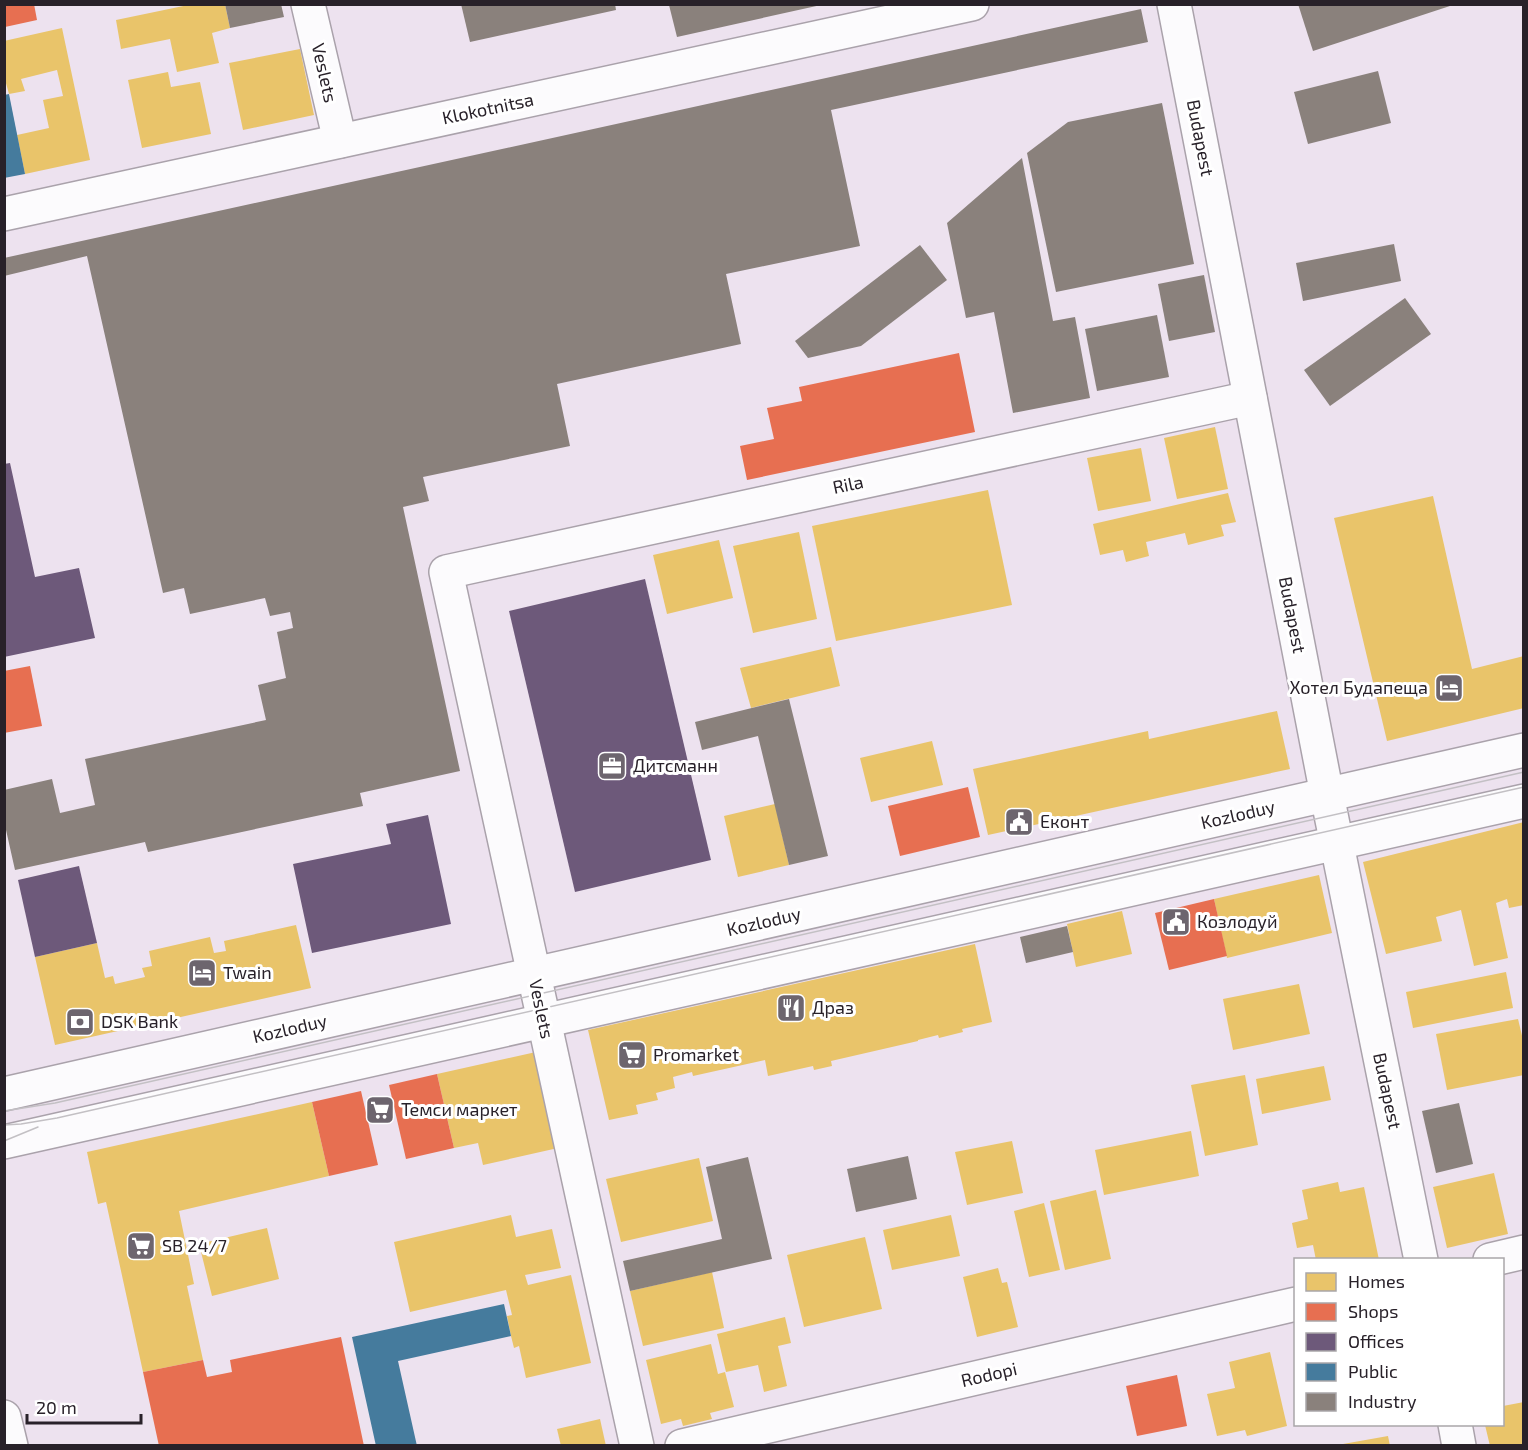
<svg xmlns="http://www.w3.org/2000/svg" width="1528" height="1450" font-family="'Exo 2',sans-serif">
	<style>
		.homes { fill: #e9c46a }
		.shops { fill: #e76f51 }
		.offices { fill: #6d597a }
		.public { fill: #457b9d }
		.industry { fill: #8a817c }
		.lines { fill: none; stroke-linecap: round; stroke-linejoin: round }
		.minor-casing { stroke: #aaa2ab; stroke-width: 36 }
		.major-casing { stroke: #aaa2ab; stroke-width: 36 }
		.minor { stroke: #fcfbfd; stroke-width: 33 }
		.major { stroke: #fcfbfd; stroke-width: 33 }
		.tram { stroke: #c3c0c4; stroke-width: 1.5 }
		.labels { text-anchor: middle; stroke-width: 6; stroke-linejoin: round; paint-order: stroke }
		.street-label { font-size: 18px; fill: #282129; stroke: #fff }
		.poi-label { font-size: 18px; fill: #282129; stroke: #fff; text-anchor: start }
	</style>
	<rect width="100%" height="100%" fill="#ede2ef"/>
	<g class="homes">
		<path d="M 193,4 L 225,4 L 230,28 L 212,33 L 219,63 L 177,72 L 170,39 L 121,49 L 116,20 Z"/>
		<path d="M 62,28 L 90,160 L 25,174 L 17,135 L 49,128 L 43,100 L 63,96 L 57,70 L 21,79 L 25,91 L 9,94 L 4,76 L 4,41 Z"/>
		<path d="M 300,49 L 314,115 L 243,130 L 229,63 Z"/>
		<path d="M 168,72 L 171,87 L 200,82 L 211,134 L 142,148 L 128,80 Z"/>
		<path d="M 1215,427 L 1228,489 L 1177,499 L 1164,438 Z"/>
		<path d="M 1141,448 L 1151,501 L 1098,511 L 1087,458 Z"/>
		<path d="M 988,490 L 1012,605 L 836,641 L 812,526 Z"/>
		<path d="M 1228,493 L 1236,522 L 1221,525 L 1224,536 L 1188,545 L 1185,533 L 1146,542 L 1149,556 L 1126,562 L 1123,550 L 1100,555 L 1093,524 Z"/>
		<path d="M 1433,496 L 1472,669 L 1524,656 L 1524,708 L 1387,741 L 1334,518 Z"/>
		<path d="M 799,532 L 817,619 L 753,633 L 733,546 Z"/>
		<path d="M 719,540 L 733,598 L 667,614 L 653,555 Z"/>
		<path d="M 831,647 L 840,686 L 751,708 L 740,668 Z"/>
		<path d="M 1277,711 L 1290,769 L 988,835 L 973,769 L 1148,731 L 1149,739 Z"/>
		<path d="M 932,741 L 943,785 L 871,802 L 860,758 Z"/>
		<path d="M 775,804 L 789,865 L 738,877 L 724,816 Z"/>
		<path d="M 1524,822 L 1524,905 L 1509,908 L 1507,899 L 1496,903 L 1508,958 L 1474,966 L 1461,910 L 1436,917 L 1442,941 L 1386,954 L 1363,862 Z"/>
		<path d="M 1319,875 L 1332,933 L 1227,958 L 1214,899 Z"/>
		<path d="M 1122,911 L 1132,954 L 1076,967 L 1067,924 Z"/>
		<path d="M 296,925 L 311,988 L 55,1045 L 35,957 L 97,943 L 105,978 L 113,976 L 115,984 L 145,977 L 142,968 L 152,966 L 149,951 L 210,937 L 214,953 L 226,951 L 224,941 Z"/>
		<path d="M 975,944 L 992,1022 L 962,1029 L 963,1032 L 939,1038 L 938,1035 L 918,1040 L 918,1041 L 831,1061 L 832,1066 L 814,1070 L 813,1066 L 768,1076 L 765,1060 L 693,1076 L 692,1072 L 673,1077 L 675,1088 L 656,1093 L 658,1100 L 636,1105 L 638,1114 L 609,1120 L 588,1030 Z"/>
		<path d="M 1506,972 L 1513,1008 L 1413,1028 L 1406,992 Z"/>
		<path d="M 1299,984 L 1310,1034 L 1233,1050 L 1223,999 Z"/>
		<path d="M 1518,1019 L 1524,1044 L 1524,1075 L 1447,1090 L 1436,1034 Z"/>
		<path d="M 536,1052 L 558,1148 L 483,1165 L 478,1143 L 454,1148 L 437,1074 Z"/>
		<path d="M 1324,1066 L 1331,1100 L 1262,1114 L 1256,1079 Z"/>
		<path d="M 1245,1075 L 1258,1145 L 1205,1156 L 1191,1085 Z"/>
		<path d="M 312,1102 L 329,1176 L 179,1211 L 194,1284 L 187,1286 L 203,1360 L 143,1372 L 106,1202 L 98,1204 L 87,1152 Z"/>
		<path d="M 1191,1131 L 1199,1176 L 1104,1195 L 1095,1150 Z"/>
		<path d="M 1012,1141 L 1023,1193 L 967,1205 L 955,1152 Z"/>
		<path d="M 699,1158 L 713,1221 L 621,1242 L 606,1179 Z"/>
		<path d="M 1494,1173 L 1508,1234 L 1447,1248 L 1433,1187 Z"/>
		<path d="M 1338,1182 L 1340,1192 L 1364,1187 L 1379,1260 L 1316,1260 L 1313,1245 L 1297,1248 L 1292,1223 L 1308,1219 L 1302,1190 Z"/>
		<path d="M 1096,1190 L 1111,1259 L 1065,1270 L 1050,1201 Z"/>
		<path d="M 1044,1203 L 1060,1270 L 1029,1277 L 1014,1211 Z"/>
		<path d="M 511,1215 L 516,1237 L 552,1229 L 561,1268 L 525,1275 L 528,1285 L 571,1275 L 591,1363 L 526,1378 L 519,1346 L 514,1348 L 511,1336 L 507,1316 L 512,1315 L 506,1290 L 410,1312 L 394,1242 Z"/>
		<path d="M 951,1215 L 960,1256 L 892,1270 L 883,1230 Z"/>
		<path d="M 267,1228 L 279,1279 L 212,1296 L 199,1244 Z"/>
		<path d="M 865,1237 L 882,1309 L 804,1327 L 787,1255 Z"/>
		<path d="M 998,1268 L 1002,1283 L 1007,1282 L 1018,1327 L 977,1337 L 963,1277 Z"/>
		<path d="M 712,1272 L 724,1328 L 643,1346 L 630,1291 Z"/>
		<path d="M 785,1317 L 791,1343 L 778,1346 L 787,1386 L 764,1392 L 758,1365 L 726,1372 L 717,1334 Z"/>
		<path d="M 711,1344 L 718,1374 L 725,1372 L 734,1407 L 710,1413 L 712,1419 L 683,1426 L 681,1419 L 661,1424 L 646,1360 Z"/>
		<path d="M 1270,1352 L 1287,1426 L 1247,1436 L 1245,1430 L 1217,1436 L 1207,1394 L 1235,1388 L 1229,1362 Z"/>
		<path d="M 1524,1402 L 1524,1446 L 1490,1446 L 1485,1425 L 1503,1425 L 1503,1406 Z"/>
		<path d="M 600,1419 L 606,1446 L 561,1446 L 557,1429 Z"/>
		<path d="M 1388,1436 L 1390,1446 L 1343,1446 L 1343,1444 Z"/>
	</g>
	<g class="shops">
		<path d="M 5,4 L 34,4 L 37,20 L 5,27 Z"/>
		<path d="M 959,353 L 975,432 L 747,480 L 740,446 L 774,439 L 767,408 L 802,401 L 799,387 Z"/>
		<path d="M 30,666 L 42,726 L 4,733 L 4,671 Z"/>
		<path d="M 968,787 L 980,837 L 900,856 L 888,806 Z"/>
		<path d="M 1214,899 L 1227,956 L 1169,970 L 1155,913 Z"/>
		<path d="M 437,1074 L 454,1148 L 406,1159 L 389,1085 Z"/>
		<path d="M 361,1091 L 378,1165 L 329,1176 L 312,1102 Z"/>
		<path d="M 341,1337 L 364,1446 L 159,1446 L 143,1372 L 203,1360 L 207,1377 L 232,1372 L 230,1360 Z"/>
		<path d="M 1177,1375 L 1187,1426 L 1137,1436 L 1126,1386 Z"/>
	</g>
	<g class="offices">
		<path d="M 10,463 L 35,577 L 79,568 L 95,638 L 4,657 L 4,464 Z"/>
		<path d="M 645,579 L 711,860 L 575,892 L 509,611 Z"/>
		<path d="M 428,815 L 451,924 L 312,953 L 293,864 L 391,844 L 386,824 Z"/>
		<path d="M 79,866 L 97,943 L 35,957 L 18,880 Z"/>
	</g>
	<g class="public">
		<path d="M 9,94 L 25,174 L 4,178 L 4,95 Z"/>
		<path d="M 504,1304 L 511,1336 L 398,1361 L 417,1446 L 376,1446 L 352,1337 Z"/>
	</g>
	<g class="industry">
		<path d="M 225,4 L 281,4 L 284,17 L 230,28 Z"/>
		<path d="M 461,4 L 615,4 L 616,10 L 470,42 Z"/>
		<path d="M 1298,4 L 1453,4 L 1453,5 L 1313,51 Z"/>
		<path d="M 669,5 L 821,5 L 677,37 Z"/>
		<path d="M 1141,9 L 1148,42 L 831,110 L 860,246 L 726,274 L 741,344 L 557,384 L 570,446 L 423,477 L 429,501 L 403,507 L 460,771 L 360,793 L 363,806 L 148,852 L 145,842 L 15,870 L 4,821 L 4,790 L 52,779 L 60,813 L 95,805 L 85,759 L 266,720 L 258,685 L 286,678 L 277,632 L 293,628 L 290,612 L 270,616 L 265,598 L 190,614 L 184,588 L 163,593 L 87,256 L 4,276 L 4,258 Z"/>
		<path d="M 1378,71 L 1391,123 L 1308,144 L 1294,92 Z"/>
		<path d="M 1162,103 L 1194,264 L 1056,292 L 1027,153 L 1068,122 Z"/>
		<path d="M 1022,158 L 1053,321 L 1075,317 L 1090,398 L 1013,413 L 994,312 L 966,318 L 947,223 Z"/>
		<path d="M 1394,244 L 1401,281 L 1303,301 L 1296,263 Z"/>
		<path d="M 920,245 L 947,280 L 861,346 L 808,358 L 795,341 Z"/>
		<path d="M 1204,275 L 1215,332 L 1169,341 L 1158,284 Z"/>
		<path d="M 1405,298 L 1431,334 L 1330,406 L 1304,370 Z"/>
		<path d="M 1157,315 L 1169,377 L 1097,391 L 1085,329 Z"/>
		<path d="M 789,699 L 828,856 L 789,865 L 758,736 L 702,750 L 695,722 Z"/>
		<path d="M 1067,926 L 1073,952 L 1026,963 L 1020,937 Z"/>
		<path d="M 1459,1103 L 1473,1164 L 1436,1173 L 1422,1111 Z"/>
		<path d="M 908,1156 L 917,1199 L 856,1212 L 847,1169 Z"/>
		<path d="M 748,1157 L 772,1259 L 630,1291 L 623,1261 L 722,1239 L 706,1167 Z"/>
	</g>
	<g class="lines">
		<g class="minor-casing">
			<g id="minor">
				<path d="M 308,4 L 340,141"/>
				<path d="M 1174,4 L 1327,795 L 1421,1260"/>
				<path d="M 4,214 L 972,4"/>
				<path d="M 1490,1260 L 1524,1252"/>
				<path d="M 1455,1424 L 1459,1446"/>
				<path d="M 637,1446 L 446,572 L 1250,398"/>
				<path d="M 682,1446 L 1296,1304"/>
			</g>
		</g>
		<g class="major-casing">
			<g id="major">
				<path d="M 4,1094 L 1524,750"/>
				<path d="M 4,1142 L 1524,801"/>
				<path d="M 4,1417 L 11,1446"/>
			</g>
		</g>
		<use href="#minor" class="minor"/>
		<use href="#major" class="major"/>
		<g class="tram">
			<path d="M 4,1111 L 55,1103 L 1524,772"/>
			<path d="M 4,1125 L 21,1124 L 57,1118 L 1524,787"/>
			<path d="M 4,1141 L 38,1127"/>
		</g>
	</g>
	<defs>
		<g id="hotel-square" transform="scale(1.5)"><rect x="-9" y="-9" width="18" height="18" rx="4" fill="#6d656e" stroke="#fff"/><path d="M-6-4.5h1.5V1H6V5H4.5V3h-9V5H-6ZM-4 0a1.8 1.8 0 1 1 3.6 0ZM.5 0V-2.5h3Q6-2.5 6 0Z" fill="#fff"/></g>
		<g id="office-square" transform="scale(1.5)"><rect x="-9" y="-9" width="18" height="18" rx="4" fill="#6d656e" stroke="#fff"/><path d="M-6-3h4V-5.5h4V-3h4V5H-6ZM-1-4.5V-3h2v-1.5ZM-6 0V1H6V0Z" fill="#fff"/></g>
		<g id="civic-square" transform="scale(1.5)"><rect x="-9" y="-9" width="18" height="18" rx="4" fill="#6d656e" stroke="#fff"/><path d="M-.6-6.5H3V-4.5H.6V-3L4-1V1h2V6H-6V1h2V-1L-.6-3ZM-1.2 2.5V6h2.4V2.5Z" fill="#fff"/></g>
		<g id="restaurant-square" transform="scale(1.5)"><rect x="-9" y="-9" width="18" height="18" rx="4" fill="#6d656e" stroke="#fff"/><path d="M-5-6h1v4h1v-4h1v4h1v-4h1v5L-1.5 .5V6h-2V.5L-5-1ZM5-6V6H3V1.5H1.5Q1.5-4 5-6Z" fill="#fff"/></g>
		<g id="bank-square" transform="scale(1.5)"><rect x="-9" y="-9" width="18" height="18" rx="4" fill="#6d656e" stroke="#fff"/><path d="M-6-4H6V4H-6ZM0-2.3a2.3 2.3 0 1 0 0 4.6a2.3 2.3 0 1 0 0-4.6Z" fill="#fff"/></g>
		<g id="supermarket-square" transform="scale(1.5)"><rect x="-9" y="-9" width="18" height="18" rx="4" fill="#6d656e" stroke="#fff"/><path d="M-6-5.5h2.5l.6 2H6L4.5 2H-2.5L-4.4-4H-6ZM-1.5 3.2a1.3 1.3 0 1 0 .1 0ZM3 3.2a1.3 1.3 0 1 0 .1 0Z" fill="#fff"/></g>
	</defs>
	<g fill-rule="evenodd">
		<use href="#hotel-square" x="1449" y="688"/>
		<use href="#office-square" x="612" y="766"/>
		<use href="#civic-square" x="1019" y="822"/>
		<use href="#civic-square" x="1176" y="922"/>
		<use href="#hotel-square" x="202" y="973"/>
		<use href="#restaurant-square" x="791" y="1008"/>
		<use href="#bank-square" x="80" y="1022"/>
		<use href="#supermarket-square" x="632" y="1055"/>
		<use href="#supermarket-square" x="380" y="1110"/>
		<use href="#supermarket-square" x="141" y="1246"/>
	</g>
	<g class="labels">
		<g class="street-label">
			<text transform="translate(324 73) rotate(77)" y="6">Veslets</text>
			<text transform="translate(488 109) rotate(-12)" y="6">Klokotnitsa</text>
			<text transform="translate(1200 138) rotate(79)" y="6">Budapest</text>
			<text transform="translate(848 485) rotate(-12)" y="6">Rila</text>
			<text transform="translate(1292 615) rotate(79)" y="6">Budapest</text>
			<text transform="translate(1238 815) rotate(-13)" y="6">Kozloduy</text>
			<text transform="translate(764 922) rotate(-13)" y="6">Kozloduy</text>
			<text transform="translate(541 1009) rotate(78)" y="6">Veslets</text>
			<text transform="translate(290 1029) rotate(-13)" y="6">Kozloduy</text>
			<text transform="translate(1387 1091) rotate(78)" y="6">Budapest</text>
			<text transform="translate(989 1375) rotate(-13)" y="6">Rodopi</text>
		</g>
		<g class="poi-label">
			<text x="1428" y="694" text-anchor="end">Хотел Будапеща</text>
			<text x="633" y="772">Дитсманн</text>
			<text x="1040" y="828">Еконт</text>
			<text x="1197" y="928">Козлодуй</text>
			<text x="223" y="979">Twain</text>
			<text x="812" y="1014">Драз</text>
			<text x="101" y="1028">DSK Bank</text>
			<text x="653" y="1061">Promarket</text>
			<text x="401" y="1116">Темси маркет</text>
			<text x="162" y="1252">SB 24/7</text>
		</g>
	</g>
	<rect width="1528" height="1450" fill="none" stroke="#282129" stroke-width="12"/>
	<rect x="1294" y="1258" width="210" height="168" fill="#ffffff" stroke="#a9a6a9" stroke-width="1.5"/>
	<rect x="1306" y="1273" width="30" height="18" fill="#e9c46a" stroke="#a9a6a9" stroke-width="1.5"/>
	<text x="1348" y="1288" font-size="18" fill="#282129">Homes</text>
	<rect x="1306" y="1303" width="30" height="18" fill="#e76f51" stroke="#a9a6a9" stroke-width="1.5"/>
	<text x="1348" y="1318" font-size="18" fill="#282129">Shops</text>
	<rect x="1306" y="1333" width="30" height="18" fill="#6d597a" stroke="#a9a6a9" stroke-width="1.5"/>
	<text x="1348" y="1348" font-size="18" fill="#282129">Offices</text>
	<rect x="1306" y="1363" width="30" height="18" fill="#457b9d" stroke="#a9a6a9" stroke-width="1.5"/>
	<text x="1348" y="1378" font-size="18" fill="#282129">Public</text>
	<rect x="1306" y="1393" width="30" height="18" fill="#8a817c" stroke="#a9a6a9" stroke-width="1.5"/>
	<text x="1348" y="1408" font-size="18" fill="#282129">Industry</text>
	<path d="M27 1414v9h114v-9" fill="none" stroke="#282129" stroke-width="3"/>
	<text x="36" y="1414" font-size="18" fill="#282129" stroke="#ffffff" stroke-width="4.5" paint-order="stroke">20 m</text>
</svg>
